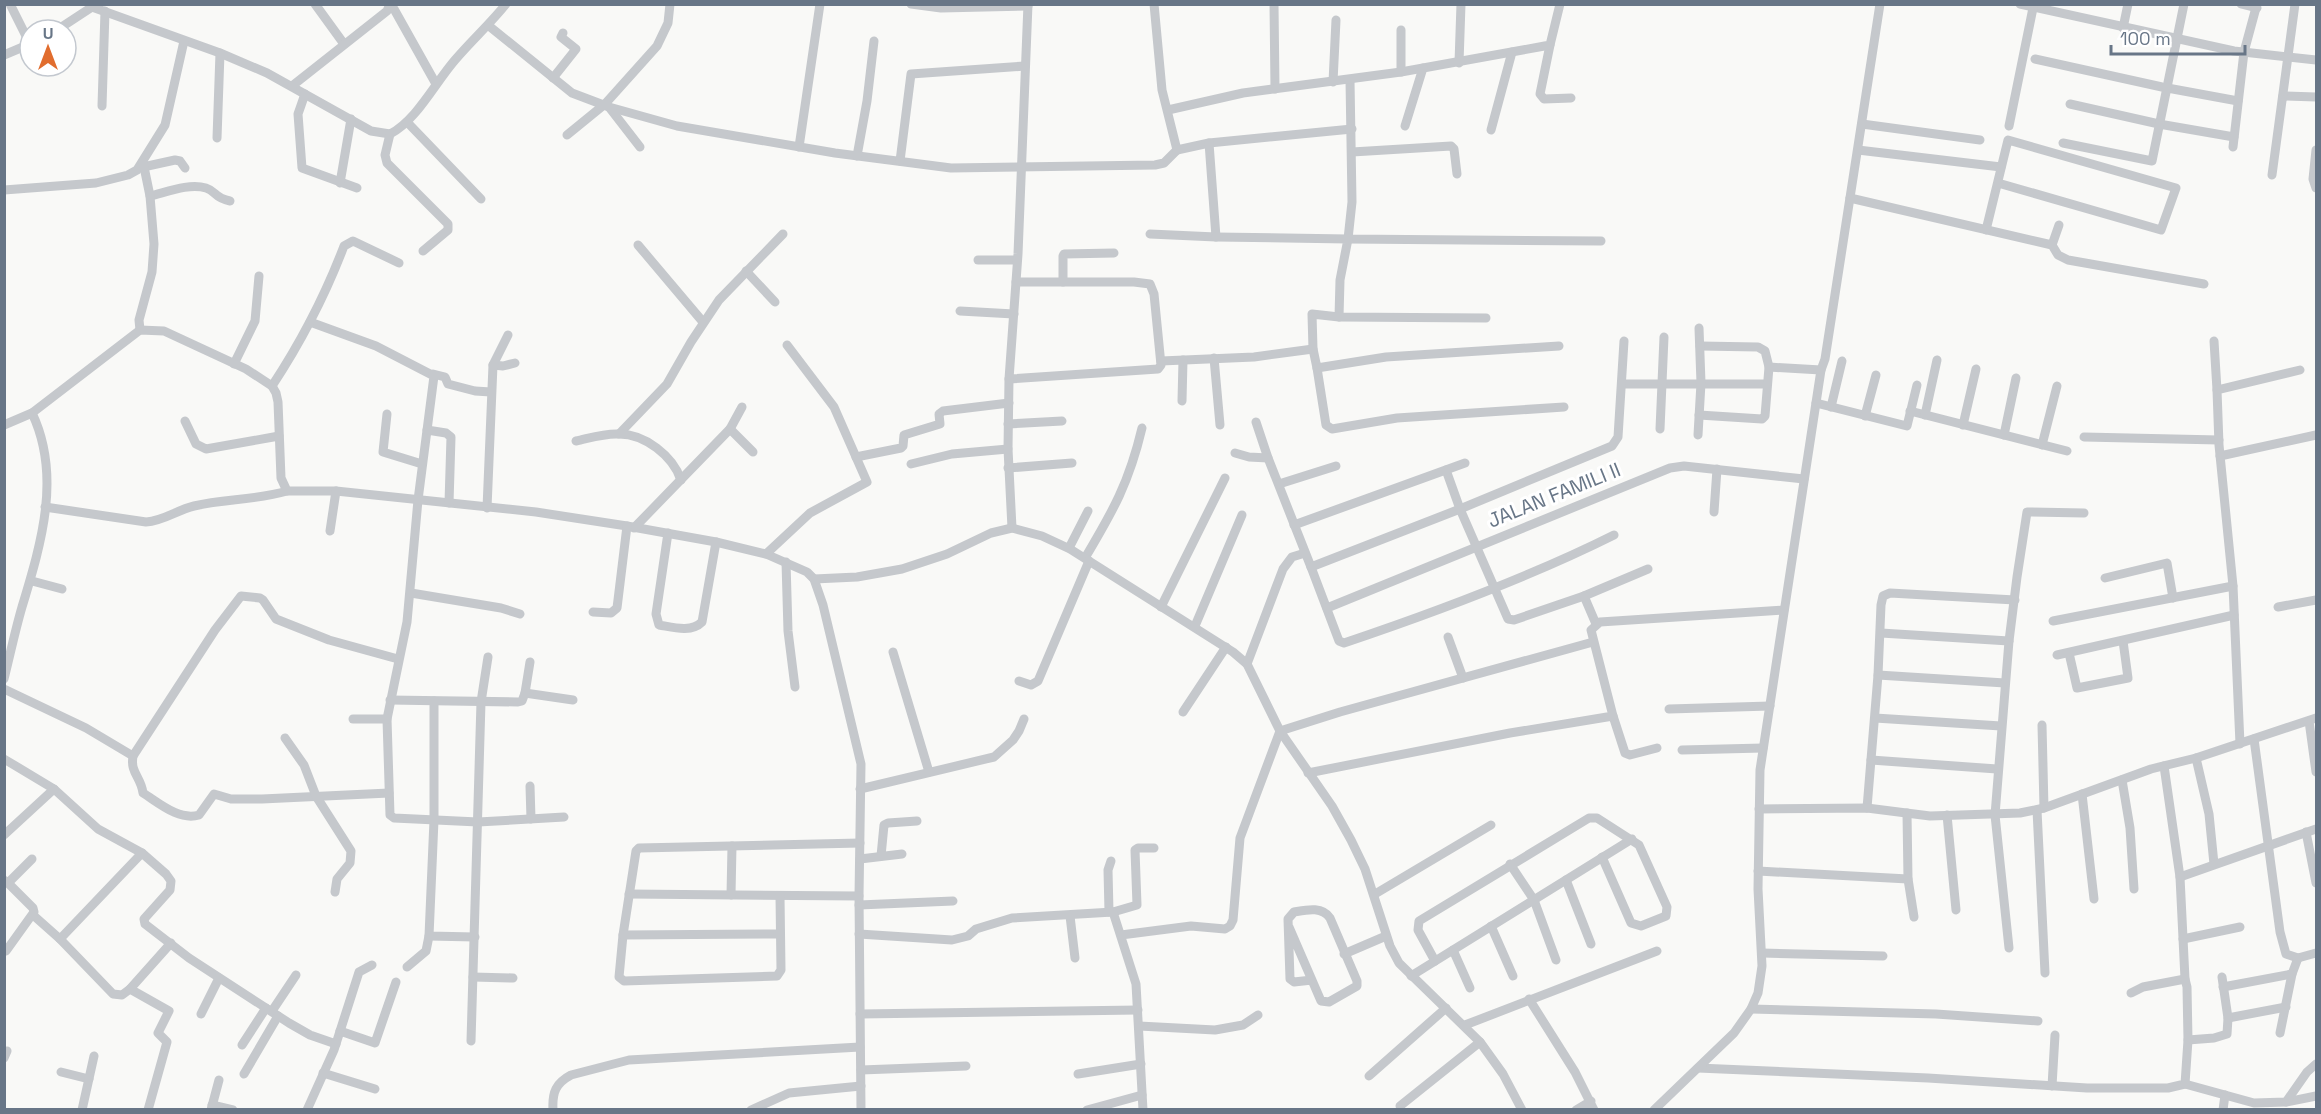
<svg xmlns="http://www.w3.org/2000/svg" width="2321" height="1114" font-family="'Space Grotesk',sans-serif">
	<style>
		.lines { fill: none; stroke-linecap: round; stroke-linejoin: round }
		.minor { stroke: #c5c8cc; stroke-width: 9 }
		.labels { text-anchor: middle; stroke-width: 6; stroke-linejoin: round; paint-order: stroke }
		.street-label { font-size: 20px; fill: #687687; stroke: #fff }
	</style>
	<rect width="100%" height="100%" fill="#f9f9f7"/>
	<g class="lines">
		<g class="minor">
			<path d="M 10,4 L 30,44"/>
			<path d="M 315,4 L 344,44"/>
			<path d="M 911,4 L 941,8 L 1028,6"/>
			<path d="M 1274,4 L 1275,89"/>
			<path d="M 2020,4 L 2234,51 L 2316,60"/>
			<path d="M 2241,4 L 2257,8"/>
			<path d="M 92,7 L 220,53 L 267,73 L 371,131 L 390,134 C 416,121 435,83 455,60 C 471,41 490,24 506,4"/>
			<path d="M 390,7 L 394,9 L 436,84"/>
			<path d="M 489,26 L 572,93 L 609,107 L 677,126 L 835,153 L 951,168 L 1155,165 L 1164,163 L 1177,150 L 1162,90 L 1154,4"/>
			<path d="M 2123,28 L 2128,4"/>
			<path d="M 57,30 L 92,7 L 92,4"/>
			<path d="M 1550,45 L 1540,94 L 1544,99 L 1571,98"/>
			<path d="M 4,55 L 30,44"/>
			<path d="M 2035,59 L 2162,87 L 2238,101"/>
			<path d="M 1459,63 L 1461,4"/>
			<path d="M 1401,72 L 1401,30"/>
			<path d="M 553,78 L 576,49 L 561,37 L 563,33"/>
			<path d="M 1350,80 L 1352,202 L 1348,239 L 1601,241"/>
			<path d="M 1333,82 L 1336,20"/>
			<path d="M 292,86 L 387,11 L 390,4"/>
			<path d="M 305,94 L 298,114 L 302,168 L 357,188"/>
			<path d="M 2283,96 L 2316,97"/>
			<path d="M 2070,104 L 2159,124 L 2234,137"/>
			<path d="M 102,106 L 105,11"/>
			<path d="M 609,107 L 640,147"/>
			<path d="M 1168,110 L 1243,93 L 1401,72 L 1550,45 L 1560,4"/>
			<path d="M 407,122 L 481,199"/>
			<path d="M 1862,124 L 1980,140"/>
			<path d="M 1405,126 L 1423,68"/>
			<path d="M 2009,126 L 2033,8"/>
			<path d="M 1491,130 L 1512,52"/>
			<path d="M 390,134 L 385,155 L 387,163 L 448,224 L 448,230 L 423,251"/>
			<path d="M 567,135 L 605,104 L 657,46 L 668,23 L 670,4"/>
			<path d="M 217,138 L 220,53"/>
			<path d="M 2063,143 L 2152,161 L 2184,4"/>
			<path d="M 799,147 L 820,4"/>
			<path d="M 2233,147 L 2244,52 L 2257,4"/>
			<path d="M 1177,150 L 1209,143 L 1352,129"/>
			<path d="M 1858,150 L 2001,167"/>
			<path d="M 2316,150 L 2313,179 L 2316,188"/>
			<path d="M 1352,152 L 1451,146 L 1454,149 L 1457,174"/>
			<path d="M 857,156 L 867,101 L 874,41"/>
			<path d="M 900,161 L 911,74 L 1025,66"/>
			<path d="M 143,167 L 175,160 L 180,161 L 185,168"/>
			<path d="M 2272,175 L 2295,4"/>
			<path d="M 340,183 L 351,119"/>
			<path d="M 4,190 L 96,183 L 128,175 L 137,170 L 165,125 L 184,41"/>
			<path d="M 150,196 C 167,192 189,183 206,188 C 216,191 214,198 230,201"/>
			<path d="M 1850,198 L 2052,245 L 2058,255 L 2068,260 L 2204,284"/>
			<path d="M 1986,230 L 2008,140 L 2176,188 L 2161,230 L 1998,183"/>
			<path d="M 1150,234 L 1216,237 L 1209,143"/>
			<path d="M 1216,237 L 1348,239 L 1340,280 L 1339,317"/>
			<path d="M 638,245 L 703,322"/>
			<path d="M 2052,245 L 2059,225"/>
			<path d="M 978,260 L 1017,260"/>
			<path d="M 746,271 L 775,302"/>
			<path d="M 1063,282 L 1063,256 L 1064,254 L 1114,253"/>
			<path d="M 960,311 L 1014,314"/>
			<path d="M 1486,318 L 1339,317 L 1312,314 L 1313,349 L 1317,368 L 1386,357 L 1559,346"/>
			<path d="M 310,322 L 376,346 L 434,376 L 418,500 L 407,622 L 387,719 L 390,815 L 394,818 L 478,822 L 564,817"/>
			<path d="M 140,330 L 139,320 L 152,272 L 154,244 L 150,196 L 143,162"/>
			<path d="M 2214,341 L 2217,390"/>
			<path d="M 1214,358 L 1220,425"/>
			<path d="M 1161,361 L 1254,357 L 1313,349"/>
			<path d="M 234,364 L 255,321 L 259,276"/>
			<path d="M 493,365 L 503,366 L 515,363"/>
			<path d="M 1769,367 L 1821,370"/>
			<path d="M 1317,368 L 1326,425 L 1332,429 L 1397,418 L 1564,407"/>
			<path d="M 433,374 L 445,377 L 448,384 L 475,391 L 491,392"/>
			<path d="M 1009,379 L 1158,369 L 1161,365 L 1154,294 L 1150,284 L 1134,282 L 1016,282"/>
			<path d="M 1622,384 L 1767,384"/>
			<path d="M 272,386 C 301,342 325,296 344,246 L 353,241 L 399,263"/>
			<path d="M 1182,401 L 1183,360"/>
			<path d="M 1816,403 L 1907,426 L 1917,385"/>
			<path d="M 1831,407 L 1842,361"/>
			<path d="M 1910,411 L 2067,451"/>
			<path d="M 387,414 L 383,452 L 422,464"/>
			<path d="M 1699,415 L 1762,419 L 1765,416 L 1769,367 L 1765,351 L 1758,347 L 1700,346"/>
			<path d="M 1925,415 L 1937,360"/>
			<path d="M 1865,416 L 1876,375"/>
			<path d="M 185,421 L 196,444 L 206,449 L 279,436"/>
			<path d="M 1256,422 L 1268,458 L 1311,567 L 1460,509 L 1612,446 L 1618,437 L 1624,341"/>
			<path d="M 1008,424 L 1062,421"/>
			<path d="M 4,425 L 32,413 L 140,330 L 164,331 L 246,369 L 272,386 L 276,393 L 278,402 L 281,478 L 287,491 L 336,491 L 536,512 L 627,526 L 716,542 L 766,554 L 807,572 L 814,579 L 823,605 L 861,764 L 859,896 L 861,1110"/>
			<path d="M 1963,425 L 1976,369"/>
			<path d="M 730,429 L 753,452"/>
			<path d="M 1660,429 L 1664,337"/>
			<path d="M 427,430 L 446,433 L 451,437 L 449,503"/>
			<path d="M 619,434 L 667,384 L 691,342 L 719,300 L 783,234"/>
			<path d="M 1698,435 L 1701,383 L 1699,328"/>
			<path d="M 2004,435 L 2016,378"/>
			<path d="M 2084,437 L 2219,440"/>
			<path d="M 576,441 C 590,438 605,433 619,434 C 645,434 673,456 681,480"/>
			<path d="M 2042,445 L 2057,386"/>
			<path d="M 1235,453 L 1249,457 L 1268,458"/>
			<path d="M 2220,456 L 2316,435"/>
			<path d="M 856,457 L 901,448 L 903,446 L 904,435 L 940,424 L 939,414 L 943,411 L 1009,403"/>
			<path d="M 911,464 L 952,454 L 1008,449"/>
			<path d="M 1008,468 L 1072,463"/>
			<path d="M 1446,470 L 1460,509 L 1508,619 L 1514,620 L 1584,596 L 1648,569"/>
			<path d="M 1279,484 L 1336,466"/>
			<path d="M 45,507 L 146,522 C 164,521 177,510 194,506 C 225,499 257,500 287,491"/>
			<path d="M 487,508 L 493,365 L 508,335"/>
			<path d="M 1714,512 L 1717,469"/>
			<path d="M 1294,525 L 1465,463"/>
			<path d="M 634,528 L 730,429 L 742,407"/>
			<path d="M 1012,528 L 1008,449 L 1009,379 L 1018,254 L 1028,4"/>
			<path d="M 330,531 L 336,491"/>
			<path d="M 668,533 L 656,614 L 659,625 C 672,627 691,633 702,622 L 716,542"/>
			<path d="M 1069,548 L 1088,511"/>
			<path d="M 766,554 L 810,513 L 867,482 L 834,407 L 787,345"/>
			<path d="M 1085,558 C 1113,511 1129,483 1142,428"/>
			<path d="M 786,562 L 788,631 L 795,687"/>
			<path d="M 1311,567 L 1339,641 L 1344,643 C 1436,612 1528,578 1614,535"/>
			<path d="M 2105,578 L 2167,563 L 2173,598"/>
			<path d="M 814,579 L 857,577 L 902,569 L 947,554 L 991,533 L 1012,528 L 1042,536 L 1070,549 L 1233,652 L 1247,664 L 1280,731 L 1332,806 L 1351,840 L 1365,869 L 1390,946 L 1399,963 L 1480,1042 L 1503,1074 L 1522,1110"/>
			<path d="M 32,581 L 62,589"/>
			<path d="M 411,593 L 501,608 L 520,614"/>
			<path d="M 1584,596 L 1596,624"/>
			<path d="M 1161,607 L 1225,478"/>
			<path d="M 2278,607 L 2316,600"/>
			<path d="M 1327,608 L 1670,468 L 1684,466 L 1804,479"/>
			<path d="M 593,612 L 611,613 L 617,608 L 627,526"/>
			<path d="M 2053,621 L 2233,586"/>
			<path d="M 1195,626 L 1242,515"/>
			<path d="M 1881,633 L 2009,641"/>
			<path d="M 1448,637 L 1463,678"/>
			<path d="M 893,652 L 929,772"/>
			<path d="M 2069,653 L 2077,688 L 2128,678 L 2123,641"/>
			<path d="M 2057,655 L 2234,615"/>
			<path d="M 1247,664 L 1283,569 L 1292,557 L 1305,553"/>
			<path d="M 1878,675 L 2005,683"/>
			<path d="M 4,679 C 10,655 15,631 22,607 C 41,544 62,476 32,413"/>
			<path d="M 1019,681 L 1031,685 L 1038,681 L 1089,561"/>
			<path d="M 4,689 L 86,728 L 133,756 C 130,773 141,777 143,793 C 159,803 179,821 199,815 L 214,794 L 231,799 L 262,799 L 389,793"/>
			<path d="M 525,693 L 573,700"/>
			<path d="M 390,700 L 518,702 L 522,701 L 525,693 L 530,662"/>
			<path d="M 434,701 L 434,820 L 429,936 L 475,937"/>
			<path d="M 1669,709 L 1770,706"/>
			<path d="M 1183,712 L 1226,647"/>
			<path d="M 1613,716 L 1625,753 L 1630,755 L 1657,748"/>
			<path d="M 1875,718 L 2001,726"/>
			<path d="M 353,719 L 387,719"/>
			<path d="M 2309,721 L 2316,772"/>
			<path d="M 2042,725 L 2044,808"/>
			<path d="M 285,738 L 304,765 L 316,796 L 351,851 L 350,863 L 337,879 L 335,892"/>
			<path d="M 2254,739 L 2280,932 L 2286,954 L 2298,958 L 2316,953"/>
			<path d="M 2240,744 L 2233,586 L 2219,445 L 2217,390 L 2300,370"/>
			<path d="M 1682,750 L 1763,748"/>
			<path d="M 133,756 L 215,630 L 241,596 L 260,598 L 263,600 L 276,619 L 329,640 L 398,659"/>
			<path d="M 2196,758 L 2209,814 L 2214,864"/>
			<path d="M 4,759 L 54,789 L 98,829 L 142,853 L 166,874 L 171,881 L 170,890 L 144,919 L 145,924 L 189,958 L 289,1023 L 310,1035 L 336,1044"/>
			<path d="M 1871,760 L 1997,769"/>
			<path d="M 1308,773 L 1510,733 L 1613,716 L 1591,630 L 1600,622 L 1784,610"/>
			<path d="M 2122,780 L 2130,828 L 2134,889"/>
			<path d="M 530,786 L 531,819"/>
			<path d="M 860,789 L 994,757 L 1013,740 L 1019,731 L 1024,719"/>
			<path d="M 2082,794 L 2094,899"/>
			<path d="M 1867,808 L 1878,675 L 1881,605 L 1883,596 L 1890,593 L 2015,600"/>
			<path d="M 1759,809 L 1867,808 L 1930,816 L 2020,813 L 2044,808 L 2151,769 L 2196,758 L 2316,718"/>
			<path d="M 2037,810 L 2045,973"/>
			<path d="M 1947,815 L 1956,910"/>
			<path d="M 2306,832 L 2316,883"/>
			<path d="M 4,835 L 54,789"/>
			<path d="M 881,856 L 884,825 L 888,823 L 917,821"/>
			<path d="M 860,859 L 902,854"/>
			<path d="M 1510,864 L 1534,900 L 1556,960"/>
			<path d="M 1758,871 L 1908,879 L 1907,813"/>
			<path d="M 2180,877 L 2316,829"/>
			<path d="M 1908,879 L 1914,917"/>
			<path d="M 4,880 L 8,883 L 32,859"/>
			<path d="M 1566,880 L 1591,944"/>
			<path d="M 629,894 L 859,896"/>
			<path d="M 1375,894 L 1491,825"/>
			<path d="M 731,895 L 732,846"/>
			<path d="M 780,896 L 781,970 L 777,976 L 624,981 L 619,977 L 623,935 L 636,851 L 639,848 L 860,843"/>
			<path d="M 859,905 L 953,901"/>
			<path d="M 1109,912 L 1108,870 L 1111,861"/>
			<path d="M 1113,912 L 1137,905 L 1135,850 L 1138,848 L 1154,848"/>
			<path d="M 33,915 L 60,939 L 142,853"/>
			<path d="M 1070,916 L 1075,958"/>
			<path d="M 1491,926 L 1513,976"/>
			<path d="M 1289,927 L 1321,1001 L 1329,1002 L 1357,986 L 1357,981 L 1330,918 C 1322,906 1306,910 1294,912 L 1288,919 L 1290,979 L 1294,982 L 1312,980"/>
			<path d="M 859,934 L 952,940 L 968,936 L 976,929 L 1012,918 L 1113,912 L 1136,984 L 1143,1110"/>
			<path d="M 623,935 L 780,934"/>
			<path d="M 1121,935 L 1191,926 L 1225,929 L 1230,926 L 1233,920 L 1240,838 L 1280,731 L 1340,712 L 1593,642"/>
			<path d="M 60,939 L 113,994 L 122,995 L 130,989"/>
			<path d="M 2183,939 L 2240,927"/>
			<path d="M 2009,948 L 1995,815 L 2009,641 L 2017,577 L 2027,512 L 2084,513"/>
			<path d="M 1453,950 L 1470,988"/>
			<path d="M 6,951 L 34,912 L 33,908 L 8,883"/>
			<path d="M 1762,953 L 1883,956"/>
			<path d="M 1344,954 L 1386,936"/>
			<path d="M 1435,961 L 1418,930 L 1419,921 L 1589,818 L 1597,818 L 1639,845 L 1667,907 L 1666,916 L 1641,926 L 1631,923 L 1602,857"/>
			<path d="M 407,967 L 426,951 L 429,936"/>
			<path d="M 1411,976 L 1632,839"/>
			<path d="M 473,977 L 513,978"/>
			<path d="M 2223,987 L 2292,974"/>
			<path d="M 2131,993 L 2143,987 L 2185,979"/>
			<path d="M 1529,999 L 1575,1072 L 1594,1110"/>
			<path d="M 1751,1009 L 1936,1014 L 2038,1021"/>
			<path d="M 272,1011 L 296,975"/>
			<path d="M 201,1014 L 219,978"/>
			<path d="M 860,1014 L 1138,1010"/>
			<path d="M 2228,1018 L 2286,1007"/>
			<path d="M 1465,1025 L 1657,951"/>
			<path d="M 1139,1026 L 1215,1030 L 1243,1025 L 1258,1015"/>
			<path d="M 340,1031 L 375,1043 L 396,982"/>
			<path d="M 2280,1033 L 2292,974 L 2298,958"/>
			<path d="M 2188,1040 L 2214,1038 L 2227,1034 L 2228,1018 L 2222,977"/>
			<path d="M 471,1041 L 481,702 L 488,657"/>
			<path d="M 242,1045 L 266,1008"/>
			<path d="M 4,1058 L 7,1051"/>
			<path d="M 1698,1068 L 1928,1078 L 2087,1088 L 2168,1088 L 2185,1084 L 2188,1040 L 2187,987 L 2185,979 L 2180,877 L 2164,766"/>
			<path d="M 861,1070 L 966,1066"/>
			<path d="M 61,1072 L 89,1079"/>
			<path d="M 323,1073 L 375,1089"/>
			<path d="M 244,1074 L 278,1016"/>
			<path d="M 1078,1074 L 1141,1064"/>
			<path d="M 1369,1076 L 1446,1008"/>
			<path d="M 2185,1084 L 2254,1103 L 2286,1102 L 2316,1096"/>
			<path d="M 2052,1086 L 2055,1035"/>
			<path d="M 2286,1102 L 2307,1072 L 2316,1064"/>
			<path d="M 212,1105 L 233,1110"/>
			<path d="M 1400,1106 L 1480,1042"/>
			<path d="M 82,1110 L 94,1056"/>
			<path d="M 148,1110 L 167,1042 L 158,1033 L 169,1011 L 130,989 L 171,943"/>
			<path d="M 211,1110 L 219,1080"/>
			<path d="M 307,1110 L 334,1050 L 359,972 L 372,965"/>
			<path d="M 553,1110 C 552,1092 556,1083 571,1075 L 629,1060 L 860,1047"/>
			<path d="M 751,1110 L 789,1093 L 861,1086"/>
			<path d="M 1087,1110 L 1142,1095"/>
			<path d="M 1576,1110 L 1591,1101"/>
			<path d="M 1654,1110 L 1734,1033 L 1751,1009 L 1758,993 L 1762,966 L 1758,889 L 1760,770 L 1821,370 L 1825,359 L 1880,4"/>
			<path d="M 2223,1110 L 2225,1095"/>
		</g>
	</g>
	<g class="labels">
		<g class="street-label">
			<text transform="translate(1554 495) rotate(-22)" y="7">JALAN FAMILI II</text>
		</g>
	</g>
	<rect width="2321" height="1114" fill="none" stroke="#687687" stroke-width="12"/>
	<g transform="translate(48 48)"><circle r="28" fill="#ffffff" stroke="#c3c8cf" stroke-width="1.5"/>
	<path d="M0-4.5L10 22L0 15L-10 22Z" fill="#e16d2e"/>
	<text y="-9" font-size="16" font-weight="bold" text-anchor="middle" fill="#687687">U</text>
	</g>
	<path d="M2111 45v9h134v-9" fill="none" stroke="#687687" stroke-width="3"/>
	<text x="2120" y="45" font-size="18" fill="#687687" stroke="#ffffff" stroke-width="4.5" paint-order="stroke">100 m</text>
</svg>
